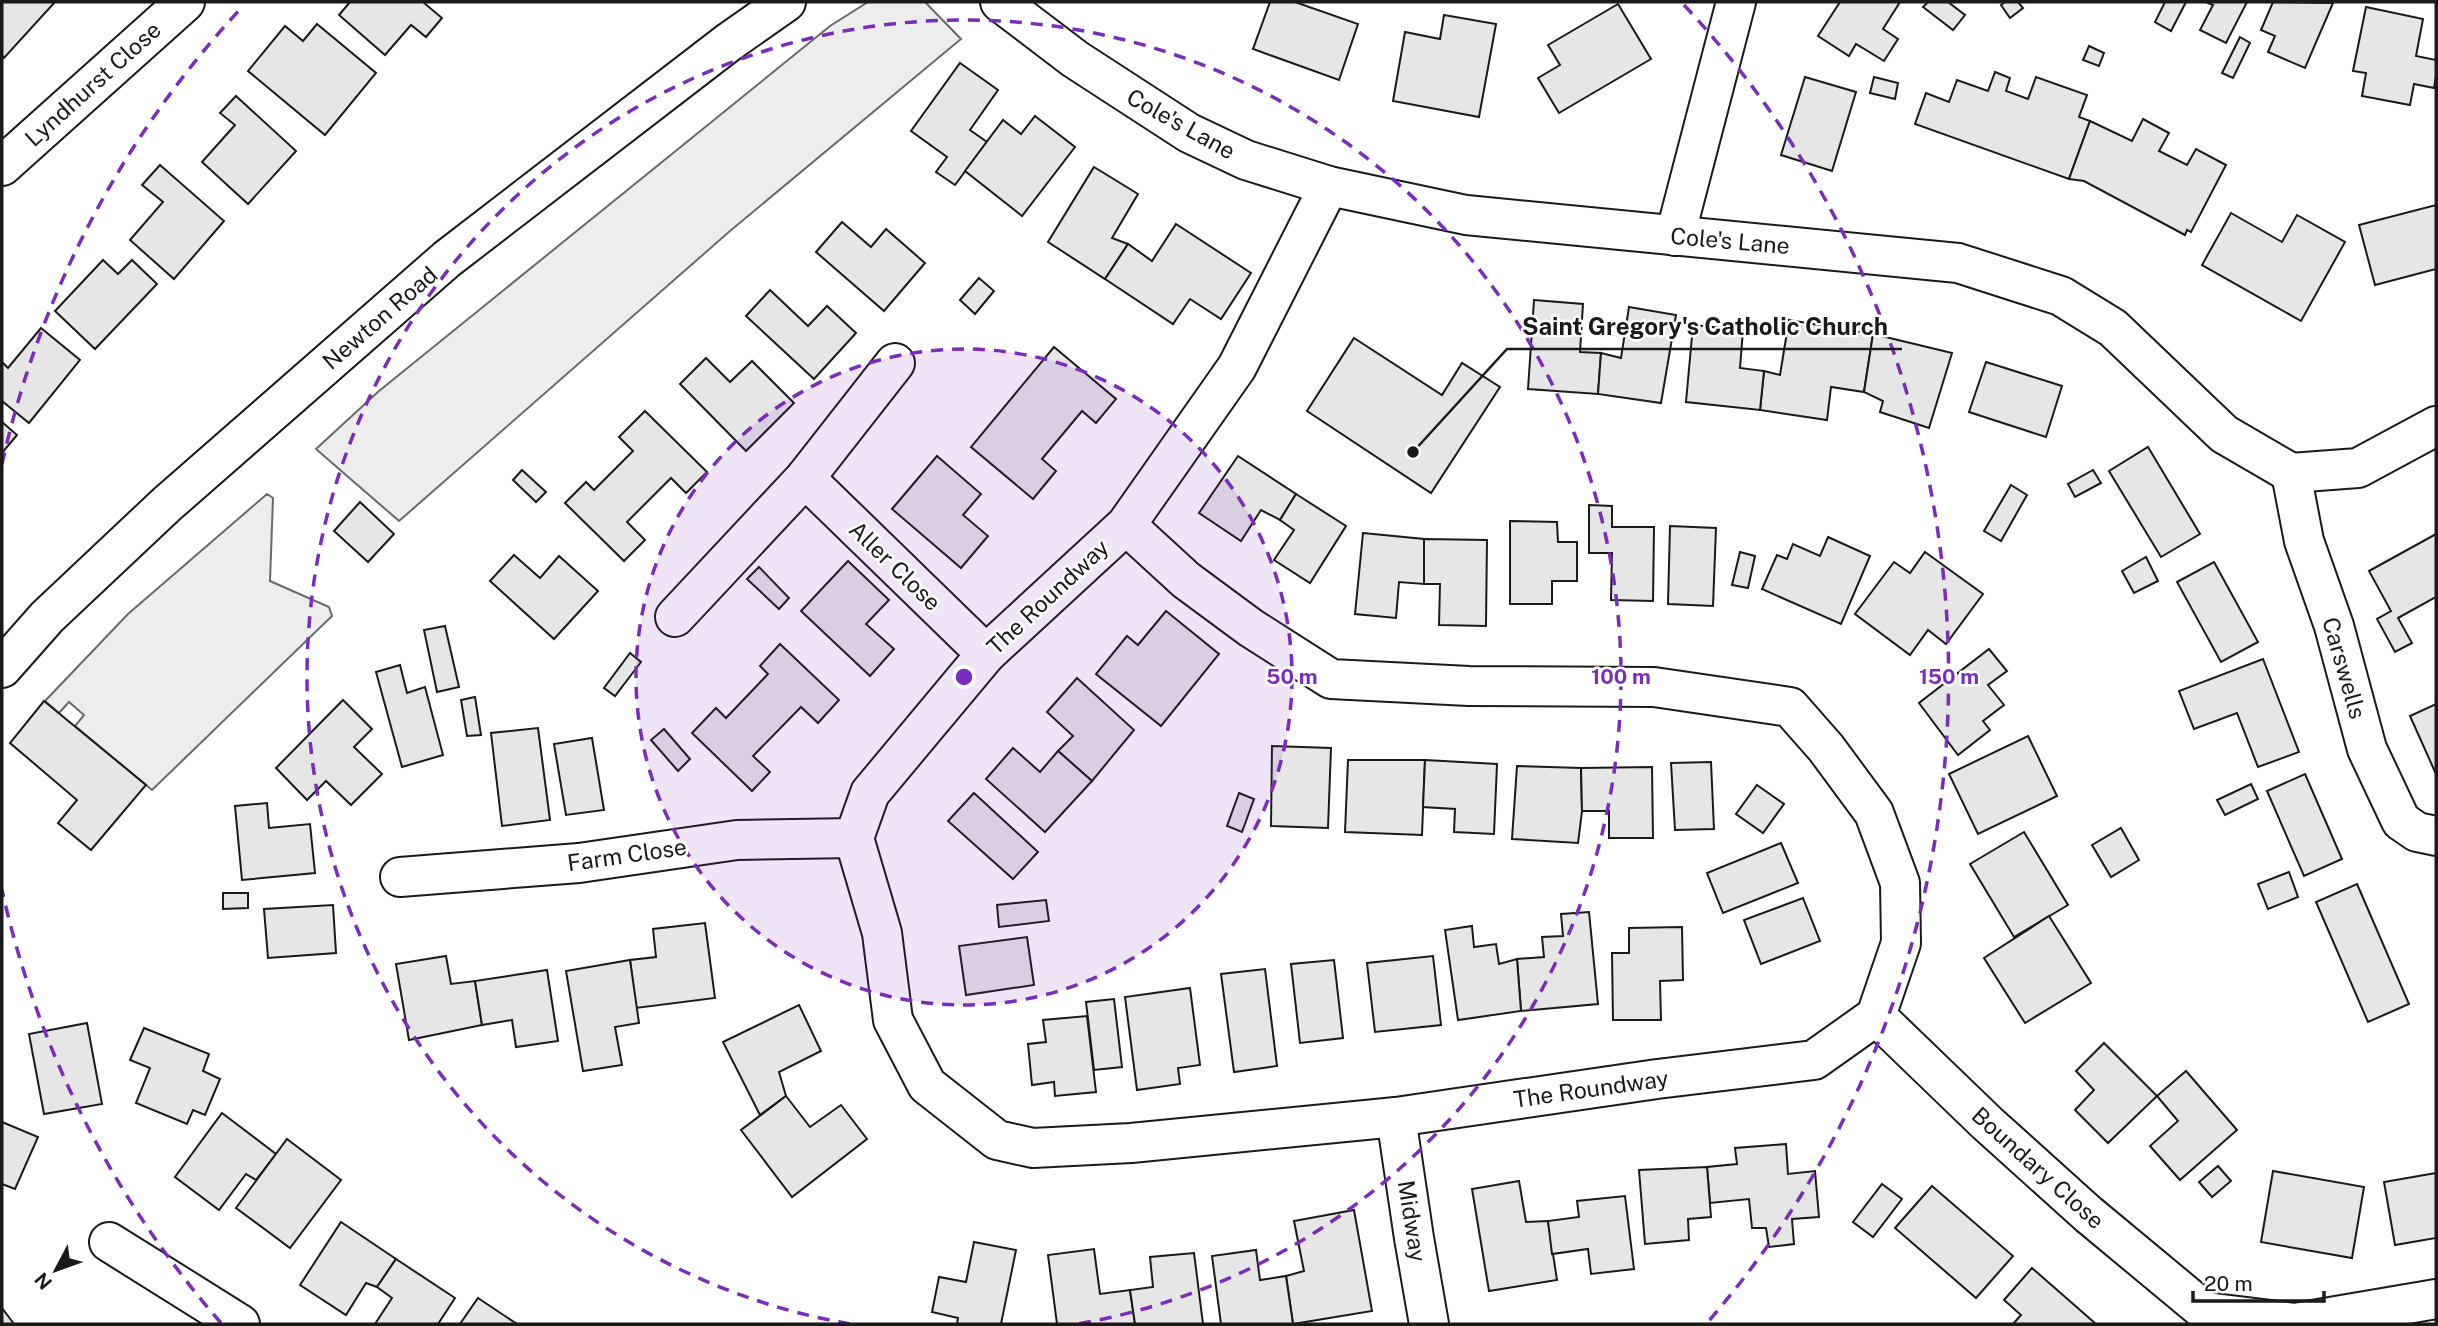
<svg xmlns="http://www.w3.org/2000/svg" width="2438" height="1326" font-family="'Public Sans',sans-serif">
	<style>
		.green { fill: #ededed; stroke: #6a6a6a; stroke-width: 2 }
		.building { fill: #e6e6e6; stroke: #1a1a1a; stroke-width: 2 }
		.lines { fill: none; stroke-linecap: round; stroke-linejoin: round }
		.minor-casing { stroke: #1a1a1a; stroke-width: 42 }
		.minor { stroke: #fff; stroke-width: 38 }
		.ring { fill: none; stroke: #7b2cbf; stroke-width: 3.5; stroke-dasharray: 12 9 }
		.labels { text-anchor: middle; stroke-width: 5; stroke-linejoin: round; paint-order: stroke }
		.street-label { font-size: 23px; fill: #1a1a1a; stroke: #fff }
		.centre { fill: #7b2cbf; stroke: #fff; stroke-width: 3.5 }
		.ring-label { font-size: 21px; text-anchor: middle; font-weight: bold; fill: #7b2cbf; stroke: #fff; stroke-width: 5; stroke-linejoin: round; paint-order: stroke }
		.leader { fill: none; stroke: #1a1a1a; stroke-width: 2.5 }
		.callout-dot { fill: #1a1a1a; stroke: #fff; stroke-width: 2.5 }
		.callout-label { font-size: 24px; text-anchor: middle; font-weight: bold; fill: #1a1a1a; stroke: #fff; stroke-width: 5; stroke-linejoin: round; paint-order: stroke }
	</style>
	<rect width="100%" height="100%" fill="#fff"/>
	<g class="green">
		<path d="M 868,2 L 925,2 L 961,39 L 730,231 L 399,521 L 316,449 L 379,391 L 830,26 Z"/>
		<path d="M 267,494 L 273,498 L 270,581 L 329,607 L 332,616 L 152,790 L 75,726 L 84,715 L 69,702 L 59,713 L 45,701 L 128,614 Z"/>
	</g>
	<g class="building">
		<path d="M 2,2 L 55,2 L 4,58 L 2,55 Z"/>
		<path d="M 350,2 L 423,2 L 442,18 L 426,37 L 411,25 L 385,55 L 339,15 Z"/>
		<path d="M 1270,2 L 1295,2 L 1358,24 L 1339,80 L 1253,49 Z"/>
		<path d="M 1840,2 L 1900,2 L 1883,29 L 1898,39 L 1884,61 L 1856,44 L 1849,56 L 1818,36 Z"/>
		<path d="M 1928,2 L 1948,2 L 1965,15 L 1953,30 L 1923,7 Z"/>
		<path d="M 2005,2 L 2018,2 L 2023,8 L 2010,18 L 2001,5 Z"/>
		<path d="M 2165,2 L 2186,2 L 2171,31 L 2155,22 Z"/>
		<path d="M 2206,2 L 2247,2 L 2226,43 L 2200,30 L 2213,5 Z"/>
		<path d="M 2273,2 L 2333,3 L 2305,68 L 2268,52 L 2275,36 L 2261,30 Z"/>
		<path d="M 1618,4 L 1651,59 L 1559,113 L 1538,78 L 1560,65 L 1548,45 Z"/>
		<path d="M 2366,7 L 2423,19 L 2416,56 L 2436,60 L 2436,76 L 2434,88 L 2414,84 L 2410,105 L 2362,96 L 2366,73 L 2353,71 Z"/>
		<path d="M 1444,15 L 1496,24 L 1479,117 L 1393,101 L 1405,32 L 1440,39 Z"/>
		<path d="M 317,24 L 376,73 L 325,135 L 248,71 L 285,26 L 303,41 Z"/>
		<path d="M 2240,37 L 2250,43 L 2233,78 L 2222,73 Z"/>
		<path d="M 2089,46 L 2104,53 L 2099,66 L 2083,60 Z"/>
		<path d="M 960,63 L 998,90 L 970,130 L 987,142 L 955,185 L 936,172 L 947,157 L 911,131 Z"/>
		<path d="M 1995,72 L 2010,78 L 2006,91 L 2028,99 L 2036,77 L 2087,95 L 2079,117 L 2090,121 L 2069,179 L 1915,124 L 1926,93 L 1949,102 L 1957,80 L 1988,91 Z"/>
		<path d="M 1805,77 L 1856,92 L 1832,171 L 1781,155 Z"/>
		<path d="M 1874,77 L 1898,83 L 1895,99 L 1870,93 Z"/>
		<path d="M 236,96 L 296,151 L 248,204 L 202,162 L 235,125 L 220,113 Z"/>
		<path d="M 1035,116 L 1075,147 L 1022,216 L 965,171 L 1003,120 L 1021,134 Z"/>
		<path d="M 2143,119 L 2169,133 L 2159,151 L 2187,165 L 2196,149 L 2226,165 L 2191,232 L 2187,230 L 2185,235 L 2084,181 L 2069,179 L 2090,121 L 2132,141 Z"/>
		<path d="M 160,165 L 224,221 L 174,279 L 130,240 L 163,202 L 142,185 Z"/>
		<path d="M 1094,167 L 1138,194 L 1112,238 L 1128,244 L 1105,279 L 1048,242 Z"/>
		<path d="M 2436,205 L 2436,269 L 2375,285 L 2359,225 Z"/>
		<path d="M 2231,213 L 2282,242 L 2297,215 L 2345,242 L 2301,321 L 2202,265 Z"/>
		<path d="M 842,222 L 871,247 L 886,229 L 925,263 L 884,311 L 816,252 Z"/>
		<path d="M 1176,224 L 1251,273 L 1221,319 L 1190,299 L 1173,324 L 1105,279 L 1128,244 L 1152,261 Z"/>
		<path d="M 103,260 L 118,274 L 132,260 L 157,284 L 95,349 L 55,311 Z"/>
		<path d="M 979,278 L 994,291 L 975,314 L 960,300 Z"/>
		<path d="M 770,290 L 808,326 L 827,306 L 856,333 L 814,379 L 746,316 Z"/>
		<path d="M 1534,300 L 1583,304 L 1580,352 L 1601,353 L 1598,394 L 1528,389 Z"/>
		<path d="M 1629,307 L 1676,315 L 1661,403 L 1598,394 L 1601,353 L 1621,358 Z"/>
		<path d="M 1789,320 L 1873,334 L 1864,392 L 1831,387 L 1827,420 L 1760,410 L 1764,371 L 1780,375 Z"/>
		<path d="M 1693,325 L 1743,330 L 1740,368 L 1764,371 L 1760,410 L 1686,402 Z"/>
		<path d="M 41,328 L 80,360 L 29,423 L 2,401 L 2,362 L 8,368 Z"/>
		<path d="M 1873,334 L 1952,353 L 1929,428 L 1880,412 L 1883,401 L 1864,392 Z"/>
		<path d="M 1354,338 L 1442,395 L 1462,363 L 1500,387 L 1431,493 L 1307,411 Z"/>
		<path d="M 1054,347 L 1116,399 L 1096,423 L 1082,411 L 1042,459 L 1056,471 L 1033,499 L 971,447 Z"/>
		<path d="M 706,358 L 730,382 L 752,361 L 794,403 L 746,451 L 680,384 Z"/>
		<path d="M 1986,362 L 2062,386 L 2046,437 L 1969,412 Z"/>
		<path d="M 645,411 L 707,472 L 686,493 L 671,478 L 627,522 L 645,540 L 624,561 L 565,503 L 586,482 L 594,490 L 633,451 L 619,437 Z"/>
		<path d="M 2,422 L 17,435 L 2,453 Z"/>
		<path d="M 2148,447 L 2200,534 L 2161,557 L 2109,471 Z"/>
		<path d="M 937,456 L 981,494 L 963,515 L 988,536 L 961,568 L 892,509 Z"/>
		<path d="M 1238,456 L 1296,494 L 1280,520 L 1261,510 L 1241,541 L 1199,513 Z"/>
		<path d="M 522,470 L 546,492 L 536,502 L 513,480 Z"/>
		<path d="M 2093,470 L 2101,483 L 2075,497 L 2068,484 Z"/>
		<path d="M 2011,485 L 2027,495 L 2001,541 L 1984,531 Z"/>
		<path d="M 1296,494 L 1346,526 L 1310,583 L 1274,560 L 1294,530 L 1280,520 Z"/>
		<path d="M 360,502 L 394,534 L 368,562 L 334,531 Z"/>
		<path d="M 1589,505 L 1612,506 L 1612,527 L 1654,527 L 1653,601 L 1611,600 L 1612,553 L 1589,553 Z"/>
		<path d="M 1510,521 L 1557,522 L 1558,542 L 1577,542 L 1577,581 L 1552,581 L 1552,604 L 1510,604 Z"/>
		<path d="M 1670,526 L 1716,528 L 1713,606 L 1668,604 Z"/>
		<path d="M 1363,533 L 1424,539 L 1424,584 L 1399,582 L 1396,618 L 1355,614 Z"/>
		<path d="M 2436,534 L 2436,597 L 2398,618 L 2412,643 L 2395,652 L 2377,619 L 2391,611 L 2369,571 Z"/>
		<path d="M 1828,537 L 1870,556 L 1841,624 L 1762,589 L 1777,555 L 1787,559 L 1793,544 L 1820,556 Z"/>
		<path d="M 1424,539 L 1487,540 L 1486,626 L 1439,625 L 1440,584 L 1424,584 Z"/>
		<path d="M 1740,552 L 1755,556 L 1748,588 L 1732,585 Z"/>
		<path d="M 1925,552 L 1983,594 L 1946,644 L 1928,630 L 1910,655 L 1855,614 L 1894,562 L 1910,573 Z"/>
		<path d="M 514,555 L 540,578 L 559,556 L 598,591 L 554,639 L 490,581 Z"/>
		<path d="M 2146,557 L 2158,581 L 2134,593 L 2122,571 Z"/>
		<path d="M 848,561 L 889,600 L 866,624 L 894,649 L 870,676 L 801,611 Z"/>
		<path d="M 2214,562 L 2258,642 L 2221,662 L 2177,582 Z"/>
		<path d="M 759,567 L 789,598 L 779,609 L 747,579 Z"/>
		<path d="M 1166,611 L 1219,654 L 1161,726 L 1096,674 L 1127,636 L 1138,645 Z"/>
		<path d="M 445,626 L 459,687 L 437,692 L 424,630 Z"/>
		<path d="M 780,644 L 839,700 L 818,723 L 801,707 L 753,756 L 770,772 L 752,791 L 692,733 L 716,708 L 726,718 L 768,674 L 760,666 Z"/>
		<path d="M 1989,649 L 2007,671 L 1988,685 L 2004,705 L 1983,721 L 1990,730 L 1958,755 L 1919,703 Z"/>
		<path d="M 630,653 L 641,662 L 615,696 L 604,688 Z"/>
		<path d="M 2263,659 L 2299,752 L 2258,767 L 2237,713 L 2194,729 L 2179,691 Z"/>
		<path d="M 400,665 L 407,693 L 425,687 L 443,755 L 402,767 L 376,672 Z"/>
		<path d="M 1077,678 L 1134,730 L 1092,781 L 1058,751 L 1073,736 L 1047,712 Z"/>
		<path d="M 475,697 L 481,735 L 467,736 L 461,700 Z"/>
		<path d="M 343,700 L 372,729 L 354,747 L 382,774 L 351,805 L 326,781 L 307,800 L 276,768 Z"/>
		<path d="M 44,701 L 146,785 L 91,850 L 58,823 L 77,800 L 10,743 Z"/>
		<path d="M 2436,704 L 2436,774 L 2410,716 Z"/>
		<path d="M 538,728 L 550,820 L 502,826 L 491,733 Z"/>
		<path d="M 664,729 L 690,759 L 678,771 L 651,740 Z"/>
		<path d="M 2028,736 L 2057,796 L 1978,834 L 1949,774 Z"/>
		<path d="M 592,738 L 604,810 L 566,815 L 554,744 Z"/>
		<path d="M 1272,746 L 1331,748 L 1328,828 L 1271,826 Z"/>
		<path d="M 1013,748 L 1040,772 L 1058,751 L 1092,781 L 1045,832 L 986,779 Z"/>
		<path d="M 1348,760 L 1425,760 L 1422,835 L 1345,832 Z"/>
		<path d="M 1425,760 L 1497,764 L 1494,834 L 1454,832 L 1455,809 L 1423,807 Z"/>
		<path d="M 1711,762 L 1714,829 L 1675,830 L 1671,763 Z"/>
		<path d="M 1517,766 L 1581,768 L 1582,811 L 1578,843 L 1512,839 Z"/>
		<path d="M 1652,767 L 1653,838 L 1609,838 L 1609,811 L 1582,811 L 1581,768 Z"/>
		<path d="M 2305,774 L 2342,859 L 2304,876 L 2267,791 Z"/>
		<path d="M 2251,784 L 2258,799 L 2225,815 L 2217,800 Z"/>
		<path d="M 1757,785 L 1784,804 L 1763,833 L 1736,814 Z"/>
		<path d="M 974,793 L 1038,852 L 1013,879 L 948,821 Z"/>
		<path d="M 1239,793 L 1254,799 L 1242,832 L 1227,826 Z"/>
		<path d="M 267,803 L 269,828 L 310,824 L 315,873 L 242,880 L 235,806 Z"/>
		<path d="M 2121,828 L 2139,860 L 2111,877 L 2092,845 Z"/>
		<path d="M 2024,832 L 2068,905 L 2014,937 L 1970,864 Z"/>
		<path d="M 1781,843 L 1798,883 L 1723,913 L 1707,873 Z"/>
		<path d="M 2289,872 L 2298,897 L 2268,909 L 2258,884 Z"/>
		<path d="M 2357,884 L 2409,1004 L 2368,1022 L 2316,902 Z"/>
		<path d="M 223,893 L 248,893 L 248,908 L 223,909 Z"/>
		<path d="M 1803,898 L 1820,941 L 1761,964 L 1744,920 Z"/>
		<path d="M 1046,900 L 1049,921 L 999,927 L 997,905 Z"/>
		<path d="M 333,905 L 336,953 L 268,958 L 264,909 Z"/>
		<path d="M 1589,912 L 1598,1004 L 1521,1011 L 1517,959 L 1544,957 L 1542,937 L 1563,936 L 1561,914 Z"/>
		<path d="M 2049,916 L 2091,983 L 2025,1023 L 1984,958 Z"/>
		<path d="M 705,923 L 715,998 L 636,1008 L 630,960 L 656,957 L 653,929 Z"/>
		<path d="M 1472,926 L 1474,947 L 1496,944 L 1499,964 L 1517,959 L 1521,1011 L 1458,1020 L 1445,930 Z"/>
		<path d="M 1682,927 L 1683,980 L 1660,981 L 1661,1020 L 1613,1020 L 1612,953 L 1629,953 L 1629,928 Z"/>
		<path d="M 1027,937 L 1034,985 L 966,995 L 959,946 Z"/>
		<path d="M 446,956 L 451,984 L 475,981 L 482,1025 L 409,1040 L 396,964 Z"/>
		<path d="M 1433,956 L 1441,1025 L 1375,1032 L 1367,963 Z"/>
		<path d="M 630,960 L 639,1023 L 615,1027 L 622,1065 L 583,1071 L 566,971 Z"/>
		<path d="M 1334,960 L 1343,1038 L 1300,1043 L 1291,964 Z"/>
		<path d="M 1265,969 L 1277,1066 L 1234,1072 L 1221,974 Z"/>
		<path d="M 547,970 L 558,1041 L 516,1047 L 512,1020 L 482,1025 L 475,981 Z"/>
		<path d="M 1190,988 L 1200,1065 L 1178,1068 L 1180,1084 L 1137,1090 L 1125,997 Z"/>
		<path d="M 1114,999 L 1122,1067 L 1094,1070 L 1086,1002 Z"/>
		<path d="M 799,1005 L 821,1051 L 779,1072 L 786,1096 L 760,1115 L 723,1042 Z"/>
		<path d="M 1087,1016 L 1096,1092 L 1055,1096 L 1054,1082 L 1032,1085 L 1028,1044 L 1046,1042 L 1043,1020 Z"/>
		<path d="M 87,1023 L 102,1104 L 44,1114 L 29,1034 Z"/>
		<path d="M 144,1028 L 209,1054 L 203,1071 L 220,1079 L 205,1115 L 193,1110 L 187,1124 L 136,1103 L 150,1068 L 130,1060 Z"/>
		<path d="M 2104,1043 L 2157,1096 L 2108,1143 L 2075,1110 L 2094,1090 L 2076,1071 Z"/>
		<path d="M 2186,1071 L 2237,1130 L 2180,1180 L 2150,1146 L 2178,1121 L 2157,1096 Z"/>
		<path d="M 786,1096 L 810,1127 L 841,1105 L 867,1139 L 792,1197 L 741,1130 Z"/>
		<path d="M 222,1113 L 276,1154 L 256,1180 L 246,1174 L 219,1210 L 175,1177 Z"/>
		<path d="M 2,1122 L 38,1137 L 15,1189 L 2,1184 Z"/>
		<path d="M 287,1139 L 341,1180 L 290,1248 L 236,1208 Z"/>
		<path d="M 1786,1144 L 1788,1174 L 1815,1171 L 1819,1217 L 1792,1219 L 1794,1244 L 1769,1247 L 1766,1228 L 1752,1228 L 1749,1199 L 1710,1203 L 1707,1167 L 1737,1164 L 1735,1148 Z"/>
		<path d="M 2218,1166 L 2231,1181 L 2212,1197 L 2199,1182 Z"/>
		<path d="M 1707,1167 L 1711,1217 L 1688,1219 L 1689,1240 L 1645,1244 L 1639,1170 Z"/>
		<path d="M 2273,1171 L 2364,1187 L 2352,1258 L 2261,1242 Z"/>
		<path d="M 2436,1173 L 2436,1238 L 2395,1245 L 2384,1182 Z"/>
		<path d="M 1519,1181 L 1526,1222 L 1548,1221 L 1557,1280 L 1489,1291 L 1472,1189 Z"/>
		<path d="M 1882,1184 L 1902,1199 L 1873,1237 L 1853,1222 Z"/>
		<path d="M 1932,1186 L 2013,1256 L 1976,1298 L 1895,1228 Z"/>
		<path d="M 1625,1196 L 1634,1269 L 1591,1274 L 1588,1249 L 1552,1254 L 1548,1221 L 1579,1217 L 1577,1201 Z"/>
		<path d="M 1354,1210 L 1372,1311 L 1293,1324 L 1286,1276 L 1304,1271 L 1294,1221 Z"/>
		<path d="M 341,1222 L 396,1259 L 377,1287 L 366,1283 L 346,1315 L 300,1285 Z"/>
		<path d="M 974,1242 L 1016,1250 L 1001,1324 L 957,1324 L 958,1318 L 932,1312 L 939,1277 L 966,1282 Z"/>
		<path d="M 1094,1249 L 1100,1294 L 1130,1290 L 1135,1324 L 1057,1324 L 1048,1255 Z"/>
		<path d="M 1256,1250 L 1260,1280 L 1286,1276 L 1293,1324 L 1221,1324 L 1212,1256 Z"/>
		<path d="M 1194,1253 L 1203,1324 L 1135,1324 L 1130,1290 L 1153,1287 L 1150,1257 Z"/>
		<path d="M 396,1259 L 455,1298 L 438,1324 L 375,1324 L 392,1298 L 377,1287 Z"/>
		<path d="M 2032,1268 L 2096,1324 L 2013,1324 L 2021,1315 L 2004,1300 Z"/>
		<path d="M 478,1298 L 517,1324 L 460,1324 Z"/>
		<path d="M 2,1308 L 14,1324 L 2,1324 Z"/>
	</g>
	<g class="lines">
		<g class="minor-casing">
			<g id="minor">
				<path d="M 1000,2 L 1075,59 L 1189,133 L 1246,160 L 1329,186 L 1466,215 L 1958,263 L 2061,296 L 2113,328 L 2224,434 L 2291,473 L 2358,468 L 2436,426"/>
				<path d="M 2,166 L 185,2"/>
				<path d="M 1675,236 L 1736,2"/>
				<path d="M 2291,473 L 2304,541 L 2334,626 L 2367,749 L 2401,821 L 2417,832 L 2436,836"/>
				<path d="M 805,478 L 986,654"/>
				<path d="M 1126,525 L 986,654 L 870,793 L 854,838 L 882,933 L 893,1020 L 927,1085 L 997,1140 L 1033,1148 L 1131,1143 L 1396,1117 L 1657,1079 L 1814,1060 L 1876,1016 L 1901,943 L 1900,883 L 1874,813 L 1826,748 L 1790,707 L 1654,687 L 1469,686 L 1331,679 L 1251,628 L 1186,580 L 1126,525 L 1237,367 L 1329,186"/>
				<path d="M 675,617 L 805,478 L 895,363"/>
				<path d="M 2,668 L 47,617 L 167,504 L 447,259 L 729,42 L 786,2"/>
				<path d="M 400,877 L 579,863 L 737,840 L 854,838"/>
				<path d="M 1876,1016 L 1987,1123 L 2088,1214 L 2206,1312 L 2295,1323 L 2436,1299"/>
				<path d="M 1396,1117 L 1414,1238 L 1429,1324"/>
				<path d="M 109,1242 L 240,1324"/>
			</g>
		</g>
		<use href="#minor" class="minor"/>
	</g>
	<circle cx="964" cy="677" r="328" fill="#7b2cbf" fill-opacity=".12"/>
	<g class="ring">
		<circle cx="964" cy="677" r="328"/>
		<path d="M850 1324A657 657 0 1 1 1078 1324"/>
		<path d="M221 1323A985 985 0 0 1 2 890M2 464A985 985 0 0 1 244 5M1684 5A985 985 0 0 1 1707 1323"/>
	</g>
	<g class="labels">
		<g class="street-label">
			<text transform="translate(93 84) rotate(-42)" y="8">Lyndhurst Close</text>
			<text transform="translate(1181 124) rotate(29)" y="8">Cole's Lane</text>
			<text transform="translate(1730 241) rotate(5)" y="8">Cole's Lane</text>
			<text transform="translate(380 318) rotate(-41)" y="8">Newton Road</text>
			<text transform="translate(895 566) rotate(44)" y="8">Aller Close</text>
			<text transform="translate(1048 597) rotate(-43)" y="8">The Roundway</text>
			<text transform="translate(2344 668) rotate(74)" y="8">Carswells</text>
			<text transform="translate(627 855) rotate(-8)" y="8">Farm Close</text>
			<text transform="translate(1591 1089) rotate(-8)" y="8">The Roundway</text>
			<text transform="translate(2038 1168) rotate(42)" y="8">Boundary Close</text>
			<text transform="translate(1412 1221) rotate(81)" y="8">Midway</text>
		</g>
	</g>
	<circle cx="964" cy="677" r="10" class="centre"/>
	<g class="ring-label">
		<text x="1292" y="684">50 m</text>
		<text x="1621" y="684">100 m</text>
		<text x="1949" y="684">150 m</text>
	</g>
	<path class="leader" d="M1413 452L1507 349H1902"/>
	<circle class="callout-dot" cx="1413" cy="452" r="7"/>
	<g class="callout-label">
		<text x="1705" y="335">Saint Gregory's Catholic Church</text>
	</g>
	<rect width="2438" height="1326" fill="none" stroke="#1a1a1a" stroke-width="7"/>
	<g transform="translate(56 1270) rotate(229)" stroke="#ffffff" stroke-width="5" paint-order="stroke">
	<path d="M0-5L12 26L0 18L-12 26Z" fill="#1a1a1a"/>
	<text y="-10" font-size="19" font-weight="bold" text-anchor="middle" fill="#1a1a1a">N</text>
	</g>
	<path d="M2193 1291v10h131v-10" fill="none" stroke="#1a1a1a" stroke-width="3.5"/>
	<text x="2204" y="1291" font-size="21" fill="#1a1a1a" stroke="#ffffff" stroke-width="5" paint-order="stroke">20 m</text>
</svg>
